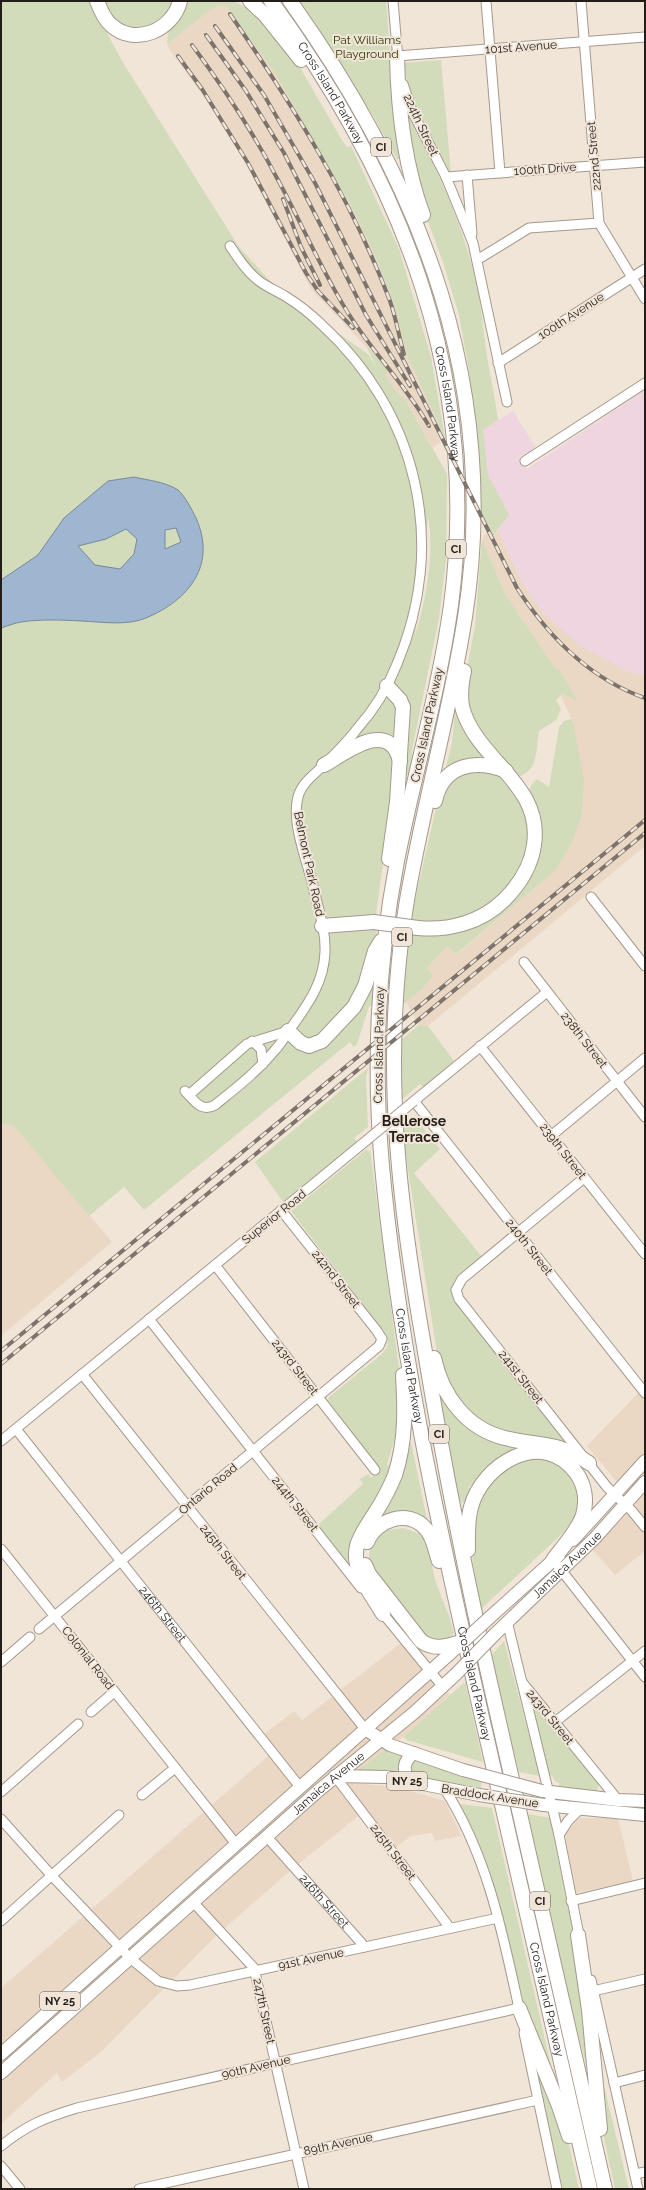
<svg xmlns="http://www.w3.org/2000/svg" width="646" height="2190" font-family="Raleway,sans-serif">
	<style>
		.built { fill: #ead8c5 }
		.industrial { fill: #eed5df }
		.green { fill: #d2dbba; fill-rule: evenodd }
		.water { fill: #9eb6d0; stroke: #798899; fill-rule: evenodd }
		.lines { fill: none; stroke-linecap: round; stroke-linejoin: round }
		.minor-casing { stroke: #a5998d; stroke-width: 11 }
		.major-casing { stroke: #a5998d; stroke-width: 14 }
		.highway-casing { stroke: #a5998d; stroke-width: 16 }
		.minor { stroke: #fff; stroke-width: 9 }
		.major { stroke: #fff; stroke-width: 12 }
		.highway { stroke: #fff; stroke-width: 14 }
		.rail-casing { stroke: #7c746c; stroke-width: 4 }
		.rail { stroke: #f1e5d8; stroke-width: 2.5; stroke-dasharray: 8; stroke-linecap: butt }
		.minor-bridge-casing { stroke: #a5998d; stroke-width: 11; stroke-linecap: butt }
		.major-bridge-casing { stroke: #a5998d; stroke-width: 14; stroke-linecap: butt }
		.highway-bridge-casing { stroke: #a5998d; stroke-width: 16; stroke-linecap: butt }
		.minor-bridge { stroke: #fff; stroke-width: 9 }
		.major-bridge { stroke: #fff; stroke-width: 12 }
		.highway-bridge { stroke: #fff; stroke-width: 14 }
		.labels { text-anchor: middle; stroke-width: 4; stroke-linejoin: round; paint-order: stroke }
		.shield { fill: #f1e5d8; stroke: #605952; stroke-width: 1 }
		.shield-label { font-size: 11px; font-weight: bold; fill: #221d19 }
		.park-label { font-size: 12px; fill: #2e3800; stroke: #f1e5d8 }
		.street-label { font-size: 12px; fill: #221d19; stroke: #f1e5d8 }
		.quarter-label { font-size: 14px; font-weight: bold; fill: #221d19; stroke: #f1e5d8 }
	</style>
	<rect width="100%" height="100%" fill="#f1e5d8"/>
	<g class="built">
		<path d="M 220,6 L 227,6 L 234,14 L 277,75 L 329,165 L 374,253 L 394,304 L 407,355 L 445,438 L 433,448 L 406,401 L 395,390 L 385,375 L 389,371 L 311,289 L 246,164 L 208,103 L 169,49 L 167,44 L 212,9 Z"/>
		<path d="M 489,528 L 493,536 L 498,531 L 523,584 L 544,614 L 625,670 L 645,676 L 645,846 L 428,1026 L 419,1025 L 406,1002 L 433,977 L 427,968 L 447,946 L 457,954 L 555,871 L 574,725 L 552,675 L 524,622 L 505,594 L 488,554 L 482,539 Z"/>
		<path d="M 1,1123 L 15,1127 L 112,1242 L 1,1336 Z"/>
		<path d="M 645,1378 L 645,1551 L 615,1575 L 592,1549 L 636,1505 L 587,1446 L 642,1389 L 638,1383 Z"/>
		<path d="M 406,1639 L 450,1695 L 351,1783 L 397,1787 L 445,1801 L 461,1836 L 435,1841 L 432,1833 L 411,1836 L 395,1848 L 366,1810 L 291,1870 L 219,1933 L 101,2052 L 62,2082 L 57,2073 L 1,2124 L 1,1988 L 275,1750 L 263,1735 L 294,1711 L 302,1720 Z"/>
		<path d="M 580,1818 L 618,1818 L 633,1881 L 575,1893 L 565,1833 Z"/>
	</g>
	<path class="industrial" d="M 645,390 L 645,676 L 625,670 L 579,645 L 544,614 L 523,584 L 498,531 L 509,515 L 488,475 L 483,430 L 513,411 L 536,448 L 519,457 L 527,469 Z"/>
	<g class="green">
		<path d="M 1,1 L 90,1 L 122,61 L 239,247 L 282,294 L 368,354 L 377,369 L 366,345 L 389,371 L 385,375 L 395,390 L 406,401 L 447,474 L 446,560 L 439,618 L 412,750 L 412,760 L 409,775 L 404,773 L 385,850 L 374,928 L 377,929 L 372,1006 L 369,1006 L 357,1044 L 354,1047 L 350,1042 L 144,1210 L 124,1187 L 89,1216 L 15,1127 L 1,1123 ZM 428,517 C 435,551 426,602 415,635 Z"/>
		<path d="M 100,1 L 174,1 C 170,23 143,37 122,27 C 112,21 105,12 100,1 Z"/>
		<path d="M 184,1 L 234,1 L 250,10 L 301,69 L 343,142 L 347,147 L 351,146 L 399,249 L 431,357 L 445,438 L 407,355 L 394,304 L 374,253 L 348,201 L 277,76 L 227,6 L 220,6 L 212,9 L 167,44 L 168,32 Z"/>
		<path d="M 298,1 L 386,1 L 391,67 L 402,159 L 397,159 L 372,114 Z"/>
		<path d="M 441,60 L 451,174 L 418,115 L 402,63 Z"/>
		<path d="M 403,102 C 430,157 458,210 473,270 C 481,299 483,328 487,357 C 491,378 495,399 498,420 L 483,430 L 488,475 L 509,515 L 493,536 L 479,508 L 479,471 L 469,370 L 459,315 L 444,265 L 423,208 Z"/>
		<path d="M 482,539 L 505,594 L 556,670 L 559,669 L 578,702 L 563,693 L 556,700 L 561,709 L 556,720 L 539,731 C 536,750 539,770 518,777 L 471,722 L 464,685 L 475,626 Z"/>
		<path d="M 456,698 L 490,759 L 449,769 L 446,767 L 452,742 Z"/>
		<path d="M 571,719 L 574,725 L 584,782 L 581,817 L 572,843 L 555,871 L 456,954 L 447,946 L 427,968 L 433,976 L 422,989 L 402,1005 L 410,922 L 438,799 L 445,785 L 467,770 C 477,771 490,771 500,775 C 507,778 515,789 518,795 C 534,828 531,867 504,893 C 478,918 442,919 413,935 L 428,936 L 429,934 L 461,930 L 531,871 L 529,790 L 532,784 L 537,779 L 549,787 L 559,727 L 564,721 Z"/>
		<path d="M 419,1025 L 428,1026 L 454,1061 L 424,1087 L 420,1084 L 400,1101 L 400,1041 Z"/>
		<path d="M 368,1068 L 366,1078 L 368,1127 L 354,1138 L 357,1142 L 283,1202 L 255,1162 Z"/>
		<path d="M 409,1119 L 414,1119 L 418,1122 L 440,1149 L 414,1173 L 482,1257 C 468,1268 447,1277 453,1297 L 566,1444 L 513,1434 L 482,1424 L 454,1401 L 440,1372 L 401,1125 Z"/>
		<path d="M 367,1149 L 368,1152 L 370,1150 L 401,1384 L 398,1426 L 387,1465 L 391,1468 L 353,1570 L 318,1525 L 363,1484 L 360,1479 L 368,1474 L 371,1478 L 381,1471 L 328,1400 L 329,1397 L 382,1354 C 388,1347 389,1343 386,1334 L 291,1211 Z"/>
		<path d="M 435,1377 L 454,1412 L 541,1447 L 481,1478 L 468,1487 L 472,1490 L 469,1500 L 461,1503 L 455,1485 Z"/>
		<path d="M 411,1442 L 429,1529 L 382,1516 L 380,1514 L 394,1487 Z"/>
		<path d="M 532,1456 L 560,1463 L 576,1482 L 580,1506 L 577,1506 L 574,1518 L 565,1531 L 480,1610 L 471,1547 L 471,1513 L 483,1487 L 505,1466 Z"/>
		<path d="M 404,1528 L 420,1534 L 427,1544 L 436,1583 L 449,1616 L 454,1633 L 449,1638 L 434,1639 L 434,1643 L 422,1635 L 372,1571 C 366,1555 370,1545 379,1530 L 382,1534 L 388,1530 Z"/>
		<path d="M 504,1641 L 540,1776 L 519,1772 L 491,1656 Z"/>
		<path d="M 465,1682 L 483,1762 L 407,1740 L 403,1737 Z"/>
		<path d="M 529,1695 L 600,1782 L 598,1786 L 597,1792 L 559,1786 L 559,1783 L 555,1781 L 552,1775 L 549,1777 Z"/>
		<path d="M 390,1750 L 402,1755 L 397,1772 L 377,1770 L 358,1772 L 358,1770 L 384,1751 Z"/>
		<path d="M 419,1759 L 482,1781 L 480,1791 L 414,1778 L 408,1774 L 411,1761 Z"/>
		<path d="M 460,1804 L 492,1808 L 554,2079 L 552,2080 L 520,1996 L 494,1889 L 478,1844 Z"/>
		<path d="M 528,1814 L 550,1818 L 581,1971 L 589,2067 L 586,2064 L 563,1976 Z"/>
		<path d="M 594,2045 L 629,2189 L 615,2189 L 601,2124 Z"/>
		<path d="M 535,2066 L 567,2136 L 579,2189 L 563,2189 Z"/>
	</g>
	<path class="water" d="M 134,477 C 147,480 166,482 178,490 C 185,496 192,510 196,518 C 217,565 189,600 146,618 C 126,626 103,622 82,621 C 63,620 40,619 21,622 C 15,623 7,626 1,628 L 1,580 L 38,555 L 64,518 L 108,481 ZM 176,528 L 181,542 L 165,549 L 165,530 ZM 126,529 L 137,539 L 134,554 L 120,569 L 95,565 L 78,546 L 106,539 Z"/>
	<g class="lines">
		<g class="minor-casing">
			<g id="minor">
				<path d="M 393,1 L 398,60"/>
				<path d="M 486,1 L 500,173"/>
				<path d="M 581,1 L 599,223 L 645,299"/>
				<path d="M 397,56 L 645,37"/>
				<path d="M 403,84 L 412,111 L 446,177 L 473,243 L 507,402"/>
				<path d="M 467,175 L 472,234"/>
				<path d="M 446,177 L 645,162"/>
				<path d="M 477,260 L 529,228 L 599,223"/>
				<path d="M 498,363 L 645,269"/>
				<path d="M 525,461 L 645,383"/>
				<path d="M 591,897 L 645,966"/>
				<path d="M 524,962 L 645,1117"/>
				<path d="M 547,992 L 414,1101 L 645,1393"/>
				<path d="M 252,1041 L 261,1049 L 263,1064"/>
				<path d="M 480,1046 L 645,1254"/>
				<path d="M 185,1091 C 194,1100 201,1113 215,1105 C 236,1088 258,1071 275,1050 C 282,1043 286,1034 293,1025 C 309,1003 324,981 325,952 C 326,929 317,905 312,882 C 306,859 293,825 297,802 C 299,784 314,775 326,763 C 337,752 348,741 357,729 C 374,710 388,687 397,664 C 448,543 418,413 322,325 C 311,314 298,304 285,296 C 277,291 267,287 259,281 C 247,272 238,258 230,246"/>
				<path d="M 189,1095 L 247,1044 L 288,1031"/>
				<path d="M 551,1136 L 645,1058"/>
				<path d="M 584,1178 L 462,1279 L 456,1290 L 459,1299 L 607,1487 L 632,1511 L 645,1527"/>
				<path d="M 215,1265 L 375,1470"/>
				<path d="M 149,1319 L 361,1588"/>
				<path d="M 82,1374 L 365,1729"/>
				<path id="s1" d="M 16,1429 L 300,1787"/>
				<path d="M 1,1441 L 367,1140"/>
				<path d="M 1,1549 L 236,1844"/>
				<path d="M 558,1566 L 645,1677"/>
				<path d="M 380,1610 L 443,1687"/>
				<path d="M 507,1621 L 559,1835 L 580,1940"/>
				<path d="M 39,1629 L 379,1346 L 382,1339 L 377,1331 L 281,1210"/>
				<path d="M 1,1662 L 30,1637"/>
				<path d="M 522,1682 L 618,1800"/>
				<path d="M 91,1712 L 114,1692"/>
				<path d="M 555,1722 L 645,1651"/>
				<path d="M 335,1776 L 450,1928"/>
				<path d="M 444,1788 C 488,1856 503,1935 520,2013"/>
				<path d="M 1,1792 L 78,1724"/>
				<path d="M 142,1795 L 175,1768"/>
				<path d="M 1,1819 L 52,1876 L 130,1958 L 158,1981 L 177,1986 L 190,1985 L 498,1918"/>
				<path d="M 559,1835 L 568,1821 L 580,1809"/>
				<path id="s2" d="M 267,1837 L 365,1947"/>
				<path d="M 571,1901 L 645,1883"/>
				<path d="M 193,1902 L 254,1968 L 304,2189"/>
				<path d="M 1,1921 L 119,1815"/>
				<path d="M 591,1980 L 638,2189"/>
				<path d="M 593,1991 L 645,1979"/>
				<path d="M 524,2033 L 557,2189"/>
				<path d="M 614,2083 L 645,2075"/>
				<path d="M 1,2146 C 27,2125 44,2118 77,2108 L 519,2008"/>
				<path d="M 1,2166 L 20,2189"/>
				<path d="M 635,2174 L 645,2172"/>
				<path d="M 139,2189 L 538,2100"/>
			</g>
		</g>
		<g class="major-casing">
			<g id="major">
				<path d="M 573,1540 L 645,1461"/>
				<path d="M 489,1618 L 559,1555"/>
				<path id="s3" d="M 495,1634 L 595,1538 L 645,1482"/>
				<path d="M 365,1729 L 390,1745 L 463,1770"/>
				<path d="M 335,1776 L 387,1777 L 479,1795"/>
				<path d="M 408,1781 C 403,1769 403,1761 414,1753"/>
				<path d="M 542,1791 L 618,1800 L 645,1801"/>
				<path d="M 544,1805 L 645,1815"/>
				<path d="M 1,2054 L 463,1642"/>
				<path id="s4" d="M 1,2073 L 318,1791 L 415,1712 L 456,1674"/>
			</g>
		</g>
		<g class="highway-casing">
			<g id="highway">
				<path d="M 97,1 C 100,9 104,19 111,25 C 135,47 173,30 180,1"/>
				<path d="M 250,1 L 265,15 L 301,60"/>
				<path id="s5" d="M 271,1 C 403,182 481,378 451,605 C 439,691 414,775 397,861 C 378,961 373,1064 382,1166 C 399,1350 440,1533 481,1713 C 517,1872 554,2030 590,2189"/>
				<path d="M 290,1 C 422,186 501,387 465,617 C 450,714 422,809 406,906 C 393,988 391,1072 398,1155 C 403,1219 413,1283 424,1346 C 443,1462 466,1576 492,1691 C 530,1857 568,2023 605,2189"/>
				<path d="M 397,56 C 398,110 404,164 423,215"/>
				<path d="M 387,686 L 400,700 L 403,707 L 397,802 L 389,859"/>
				<path d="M 324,765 C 347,752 389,718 400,761"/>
				<path d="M 435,801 C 443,764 475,759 506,771"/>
				<path d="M 322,926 L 374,922"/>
				<path d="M 418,928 C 449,931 482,922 504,900 C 520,884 531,867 534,845 C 543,786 481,762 464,713 C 459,700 461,685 464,671"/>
				<path d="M 288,1031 L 301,1043 L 309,1046 L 322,1041 L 354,1007 L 365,986 L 375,951 L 381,941"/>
				<path d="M 434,1358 C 442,1396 467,1429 505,1438 C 541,1447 555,1440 589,1463"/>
				<path d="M 367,1542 C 376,1520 408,1508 426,1529 C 434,1538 435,1550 439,1561"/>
				<path d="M 468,1550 C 468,1536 467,1521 471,1507 C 483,1463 544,1427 577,1474 C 585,1486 587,1501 583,1515 C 578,1531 563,1546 553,1560"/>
				<path d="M 365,1565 L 369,1574 L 421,1641 C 435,1651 448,1646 464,1641"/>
				<path d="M 383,1614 C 376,1602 367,1590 361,1577 C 348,1547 362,1534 377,1510 C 384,1499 390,1487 395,1475 C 406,1441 405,1409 403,1375"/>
				<path d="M 578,1935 L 589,2010 L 600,2129"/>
				<path d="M 519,2008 L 559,2106 L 569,2136"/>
			</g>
		</g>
		<use href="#minor" class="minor"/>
		<use href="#major" class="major"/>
		<use href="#highway" class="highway"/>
		<g class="rail-casing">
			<g id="rail">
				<path d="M 230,14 C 292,104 351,198 390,301 C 396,318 399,337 404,354"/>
				<path d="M 215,26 L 264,95 L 315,183 L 517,588 C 548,636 590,679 645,698"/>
				<path d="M 206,35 L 246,91 L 284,153 L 366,315 L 410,386"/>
				<path d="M 192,45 C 224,88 253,132 278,180 C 301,222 320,267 345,308 C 370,350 405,384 429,426"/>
				<path d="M 178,56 L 202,89 L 248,163 L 306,273 L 318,291 L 353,328"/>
				<path d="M 283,199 L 301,247 L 320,285"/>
				<path d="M 1,1351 L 645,820"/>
				<path d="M 1,1364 L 645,833"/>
			</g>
		</g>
		<use href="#rail" class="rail"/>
		<g class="minor-bridge-casing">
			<path id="minor-bridge" d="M 367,1140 L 414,1101"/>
		</g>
		<g class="major-bridge-casing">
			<g id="major-bridge">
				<path d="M 464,1641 L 489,1618"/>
				<path d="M 456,1674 L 495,1634"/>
				<path d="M 463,1770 L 542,1791"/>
				<path d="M 479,1795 L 544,1805"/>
			</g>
		</g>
		<g class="highway-bridge-casing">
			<path id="highway-bridge" d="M 374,922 L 418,928"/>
		</g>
		<use href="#minor-bridge" class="minor-bridge"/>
		<use href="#major-bridge" class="major-bridge"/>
		<use href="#highway-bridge" class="highway-bridge"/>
	</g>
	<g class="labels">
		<g class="shield">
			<rect x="371" y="138" width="20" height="18" rx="3"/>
			<rect x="446" y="540" width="20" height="18" rx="3"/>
			<rect x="392" y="928" width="20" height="18" rx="3"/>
			<rect x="429" y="1425" width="20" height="18" rx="3"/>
			<rect x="387" y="1772" width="40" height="18" rx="3"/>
			<rect x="530" y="1892" width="20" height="18" rx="3"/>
			<rect x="40" y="1992" width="40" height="18" rx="3"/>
		</g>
		<g class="shield-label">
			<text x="381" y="151">CI</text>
			<text x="456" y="553">CI</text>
			<text x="402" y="941">CI</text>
			<text x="439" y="1438">CI</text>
			<text x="407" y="1785">NY 25</text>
			<text x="540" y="1905">CI</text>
			<text x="60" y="2005">NY 25</text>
		</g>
		<g class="park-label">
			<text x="367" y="44">Pat Williams<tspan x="367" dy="14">Playground</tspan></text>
		</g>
		<g class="street-label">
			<text transform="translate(521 47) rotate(-4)" y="4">101st Avenue</text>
			<text dy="4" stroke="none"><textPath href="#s5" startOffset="110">Cross Island Parkway</textPath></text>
			<text transform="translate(421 125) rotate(65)" y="4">224th Street</text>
			<text transform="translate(594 156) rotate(-95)" y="4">222nd Street</text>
			<text transform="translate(545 169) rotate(-4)" y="4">100th Drive</text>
			<text transform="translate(571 316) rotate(-33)" y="4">100th Avenue</text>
			<text dy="4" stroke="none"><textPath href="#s5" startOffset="445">Cross Island Parkway</textPath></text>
			<text transform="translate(427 725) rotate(-78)" y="4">Cross Island Parkway</text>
			<text transform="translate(309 864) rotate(78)" y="4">Belmont Park Road</text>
			<text transform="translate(584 1040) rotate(52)" y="4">238th Street</text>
			<text transform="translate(379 1045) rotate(-89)" y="4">Cross Island Parkway</text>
			<text transform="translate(563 1151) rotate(52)" y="4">239th Street</text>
			<text transform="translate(274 1217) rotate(-39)" y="4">Superior Road</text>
			<text transform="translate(529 1247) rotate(52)" y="4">240th Street</text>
			<text transform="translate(336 1279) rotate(52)" y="4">242nd Street</text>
			<text transform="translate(295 1367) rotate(52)" y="4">243rd Street</text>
			<text dy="4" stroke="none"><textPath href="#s5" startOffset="1417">Cross Island Parkway</textPath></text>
			<text transform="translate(521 1377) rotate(52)" y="4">241st Street</text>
			<text transform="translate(208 1489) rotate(-40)" y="4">Ontario Road</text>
			<text transform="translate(295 1504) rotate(52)" y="4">244th Street</text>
			<text transform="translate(223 1552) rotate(52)" y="4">245th Street</text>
			<text dy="4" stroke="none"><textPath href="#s3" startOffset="100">Jamaica Avenue</textPath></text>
			<text dy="4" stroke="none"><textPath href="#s1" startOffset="236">246th Street</textPath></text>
			<text transform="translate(88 1658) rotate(52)" y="4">Colonial Road</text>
			<text dy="4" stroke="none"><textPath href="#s5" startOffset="1741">Cross Island Parkway</textPath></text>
			<text transform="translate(550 1717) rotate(51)" y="4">243rd Street</text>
			<text dy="4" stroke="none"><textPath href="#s4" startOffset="437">Jamaica Avenue</textPath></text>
			<text transform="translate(490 1796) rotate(9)" y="4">Braddock Avenue</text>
			<text transform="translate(393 1852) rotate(53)" y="4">245th Street</text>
			<text dy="4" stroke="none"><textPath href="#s2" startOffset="86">246th Street</textPath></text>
			<text transform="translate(311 1959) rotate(-12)" y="4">91st Avenue</text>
			<text dy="4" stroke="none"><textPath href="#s5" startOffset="2065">Cross Island Parkway</textPath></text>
			<text transform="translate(264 2011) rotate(78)" y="4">247th Street</text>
			<text transform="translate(256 2067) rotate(-13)" y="4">90th Avenue</text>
			<text transform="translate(338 2144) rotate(-12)" y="4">89th Avenue</text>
		</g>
		<g class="quarter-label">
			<text x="414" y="1126">Bellerose<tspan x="414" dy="16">Terrace</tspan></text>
		</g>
	</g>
	<rect width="646" height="2190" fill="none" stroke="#221d19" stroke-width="4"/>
</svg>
